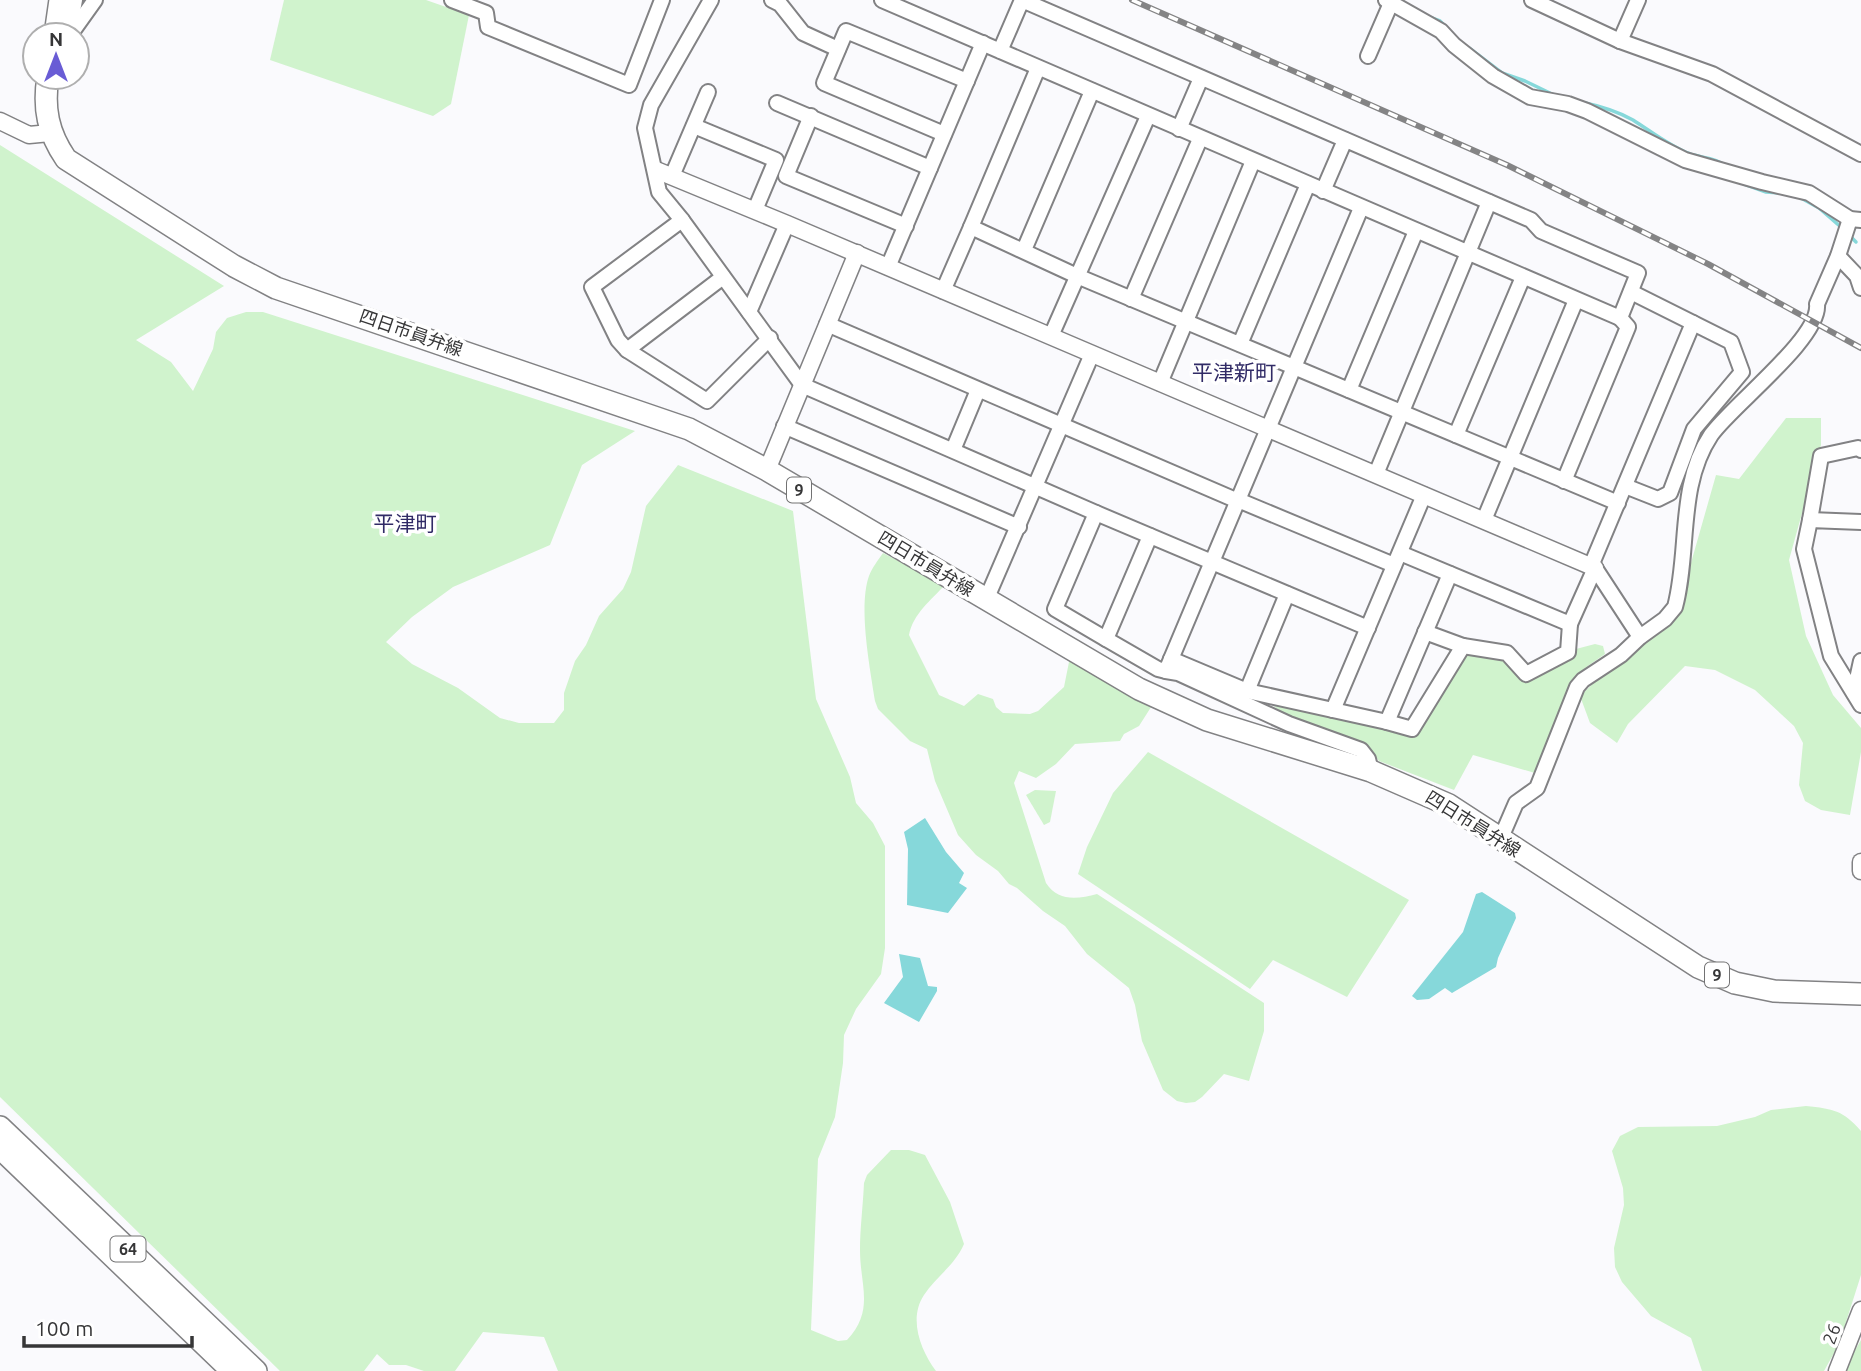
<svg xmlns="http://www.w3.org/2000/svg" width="1861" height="1371" font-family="Ubuntu,'Noto Sans JP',sans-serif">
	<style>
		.green { fill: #d0f3cd }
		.water { fill: #86d8da }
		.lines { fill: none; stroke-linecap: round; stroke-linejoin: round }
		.stream { stroke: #86d8da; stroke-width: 3.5 }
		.minor-casing { stroke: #828284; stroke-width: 18 }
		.tertiary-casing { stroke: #828284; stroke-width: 19 }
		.primary-casing { stroke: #828284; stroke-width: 24 }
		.minor { stroke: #fff; stroke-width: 14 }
		.tertiary { stroke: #fff; stroke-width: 16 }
		.primary { stroke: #fff; stroke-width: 21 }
		.rail-casing { stroke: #848485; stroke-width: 6 }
		.rail { stroke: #fff; stroke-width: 3.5; stroke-dasharray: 10; stroke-linecap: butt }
		.labels { text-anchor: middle; stroke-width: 7; stroke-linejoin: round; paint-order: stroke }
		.shield { fill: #fff; stroke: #727273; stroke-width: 2 }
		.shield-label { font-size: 16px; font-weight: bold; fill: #363637 }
		.street-label { font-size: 18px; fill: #363637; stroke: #fff }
		.quarter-label { font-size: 21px; fill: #312b66; stroke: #fff }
	</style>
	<rect width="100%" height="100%" fill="#fafafd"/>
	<g class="green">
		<path d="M 284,0 L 426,0 L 469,15 L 451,104 L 433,116 L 270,60 Z"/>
		<path d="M 0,145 L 224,286 L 136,340 L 171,362 L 193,391 L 213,349 L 216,332 L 227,318 L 246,312 L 263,312 L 635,431 L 582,465 L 550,545 L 453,587 L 412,617 L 386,642 L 412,664 L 458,688 L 500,718 L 519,723 L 554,723 L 564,710 L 564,693 L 575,661 L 586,645 L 599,616 L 623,589 L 631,572 L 646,506 L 678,465 L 793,511 L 816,699 L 850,777 L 856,803 L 873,823 L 885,846 L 885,948 L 881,974 L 856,1009 L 844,1035 L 843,1063 L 835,1117 L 818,1159 L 811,1330 L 838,1341 L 847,1340 C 875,1310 860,1286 860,1250 C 860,1228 863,1206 864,1183 L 867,1175 L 891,1150 L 909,1150 L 925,1155 L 950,1202 L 964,1244 C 955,1265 936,1277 924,1295 C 908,1319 921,1351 936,1371 L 558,1371 L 544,1337 L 483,1332 L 455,1371 L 424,1371 L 406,1365 L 389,1365 L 377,1354 L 364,1371 L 280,1371 L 0,1097 Z"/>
		<path d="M 1786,418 L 1821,418 L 1821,445 L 1789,560 L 1806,636 L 1833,695 L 1861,728 L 1861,752 L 1850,815 L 1821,810 L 1805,801 L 1799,785 L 1803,743 L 1794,726 L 1755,690 L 1715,670 L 1685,666 L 1628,724 L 1617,743 L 1590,723 L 1580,696 L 1671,609 L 1687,577 L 1716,475 L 1739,479 Z"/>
		<path d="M 883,553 L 945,585 C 931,600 913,614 909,635 L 939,695 L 964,706 L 978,694 L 993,699 L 996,707 L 1003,713 L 1030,714 L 1038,711 L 1064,687 L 1070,657 L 1153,704 L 1139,726 L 1124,734 L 1120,741 L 1075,744 L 1056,764 L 1036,778 L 1019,771 L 1014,783 L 1046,883 C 1058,902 1078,899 1097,894 L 1264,1003 L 1264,1031 L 1249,1081 L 1224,1074 L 1202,1097 L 1195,1102 L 1186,1103 L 1177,1101 L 1163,1090 L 1142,1041 L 1135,1005 L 1129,988 L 1087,954 L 1065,926 L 1043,911 L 1017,888 L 1009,884 L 998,871 L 976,855 L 958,835 L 935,781 L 927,749 L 910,741 L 878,709 L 875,701 C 870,668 858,607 869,576 C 872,568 878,560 883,553 Z"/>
		<path d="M 1595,644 L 1603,646 L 1605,654 L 1585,668 L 1570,686 L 1535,773 L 1473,755 L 1454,790 L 1379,761 L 1365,743 L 1292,719 L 1268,702 L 1413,730 L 1463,648 L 1503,659 L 1526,679 L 1576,649 Z"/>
		<path d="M 1148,752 L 1409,900 L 1347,997 L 1273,960 L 1250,989 L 1078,874 L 1087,847 L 1113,793 Z"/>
		<path d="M 1035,790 L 1056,791 L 1050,822 L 1044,825 L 1026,795 Z"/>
		<path d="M 1806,1106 C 1833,1109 1843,1110 1861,1131 L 1861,1275 L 1839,1344 L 1824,1371 L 1702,1371 L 1691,1338 L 1651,1316 L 1622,1282 L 1615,1267 L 1614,1248 L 1624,1205 L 1623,1188 L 1612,1151 L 1620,1136 L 1638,1127 L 1717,1126 L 1755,1117 L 1771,1110 Z"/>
		<path d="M 1861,1340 L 1861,1371 L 1843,1371 Z"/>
	</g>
	<g class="water">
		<path d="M 925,818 L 946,852 L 964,873 L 959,883 L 967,888 L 948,913 L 907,905 L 908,849 L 904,832 Z"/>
		<path d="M 1482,892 L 1515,913 L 1516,918 L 1498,958 L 1496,967 L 1452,993 L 1445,988 L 1429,999 L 1417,1000 L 1412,996 L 1463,932 L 1476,894 Z"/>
		<path d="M 899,954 L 920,958 L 928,986 L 937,987 L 937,991 L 919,1022 L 884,1003 L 903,977 Z"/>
	</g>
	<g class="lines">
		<g class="stream">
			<path d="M 1429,17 L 1440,21 L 1446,27"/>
			<path d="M 1469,48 L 1502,73 L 1525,81 L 1554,95"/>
			<path d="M 1581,102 C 1600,106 1617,111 1633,120 C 1652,132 1669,146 1690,154 C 1702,158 1718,158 1726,167"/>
			<path d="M 1744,184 L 1766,192 L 1780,193"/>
			<path d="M 1801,198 L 1819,208 L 1842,228"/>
			<path d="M 1850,236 L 1856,242"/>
		</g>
		<g class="minor-casing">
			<g id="minor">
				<path d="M 452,0 L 486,13 L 488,27 L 629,85 L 662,0"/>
				<path d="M 711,0 L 651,105 L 645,128 L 659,192 L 682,220 L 802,385 L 1096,513 L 1368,628"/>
				<path d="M 772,0 L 780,4 L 803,33 L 838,49"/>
				<path d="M 882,0 L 1620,318 L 1638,273 L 1541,231 L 1531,220 L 1022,0 L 1000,51"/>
				<path d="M 1386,0 L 1441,31 L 1454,45 L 1493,76 L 1530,97 L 1568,104 L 1587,111 L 1685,160 L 1762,182 L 1809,193 L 1850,219 L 1861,220"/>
				<path d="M 1532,0 L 1620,41 L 1712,74 L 1861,154"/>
				<path d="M 69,33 L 75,0"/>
				<path d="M 70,35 L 95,0"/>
				<path d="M 1620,41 L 1638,0"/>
				<path d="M 1368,56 L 1391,3"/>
				<path d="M 1038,68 L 971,227 L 1077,276 L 1618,503"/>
				<path d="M 777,103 L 930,168"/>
				<path d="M 811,116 L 786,176 L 906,226"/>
				<path d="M 694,126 L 776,160 L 755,210"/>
				<path d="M 1179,129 L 1201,78"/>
				<path d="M 944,134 L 824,83 L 846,31 L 967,81"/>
				<path d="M 672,176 L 708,92"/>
				<path d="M 1323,191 L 1345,140"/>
				<path d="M 1361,208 L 1166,671 L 1178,673 L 1289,724 L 1361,750 L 1368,759 L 1371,771"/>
				<path d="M 682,220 L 592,287 L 618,340 L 627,350 L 707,401 L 770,338"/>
				<path d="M 1024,250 L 1092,91"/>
				<path d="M 1838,256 L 1857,276 L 1861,288"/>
				<path d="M 888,267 L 983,43"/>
				<path d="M 943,291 L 971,227"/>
				<path d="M 1131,299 L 1200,139"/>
				<path d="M 749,312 L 787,224"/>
				<path d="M 827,324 L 1238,501"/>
				<path d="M 1051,336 L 1148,116"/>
				<path d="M 1240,344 L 1308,184"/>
				<path d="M 627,350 L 723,277"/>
				<path d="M 1160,383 L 1253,161"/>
				<path d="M 1349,390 L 1416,231"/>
				<path d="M 784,426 L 1019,527"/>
				<path d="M 1456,435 L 1523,277"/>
				<path d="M 953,450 L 978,390"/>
				<path d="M 1376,474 L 1489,202"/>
				<path d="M 1564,481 L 1628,327 L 1620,318"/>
				<path d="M 1625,486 L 1658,499 L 1670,493 L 1694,429 L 1742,372 L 1731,342 L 1631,292"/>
				<path d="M 1238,500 L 1394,565"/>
				<path d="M 1096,513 L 1055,609 L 1106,639"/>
				<path d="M 1484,520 L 1576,300"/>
				<path d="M 1810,520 L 1821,456 L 1858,448 L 1861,450"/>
				<path d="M 1861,522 L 1810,520 L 1804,549 L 1831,656 L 1861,705"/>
				<path d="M 1150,536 L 1106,639 L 1158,669 L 1166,671"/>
				<path d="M 1400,553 L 1570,624 L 1595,568"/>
				<path d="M 1591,566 L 1693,323"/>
				<path d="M 1595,568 L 1640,637"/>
				<path d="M 986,600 L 1092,354"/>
				<path d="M 1425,632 L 1463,646"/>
				<path d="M 1171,659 L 1247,691 L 1387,722 L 1450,574"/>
				<path d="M 1247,691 L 1287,594"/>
				<path d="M 1854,693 L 1861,661"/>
				<path d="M 1333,710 L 1424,495"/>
				<path d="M 1387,722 L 1412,729 L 1463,646 L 1507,653 L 1526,674 L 1568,652 L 1570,624"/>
				<path d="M 1500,840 L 1516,803 L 1537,788 L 1577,687 L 1583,680 L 1621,655 L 1640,637 L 1665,619 L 1675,607 C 1690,551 1677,486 1711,435 C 1731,406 1821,338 1817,304 L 1838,256 L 1850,219"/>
			</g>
		</g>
		<g class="tertiary-casing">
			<g id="tertiary">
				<path d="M 0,121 L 29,135 L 50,133"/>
				<path d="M 656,170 L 787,224 L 1595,568"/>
				<path d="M 767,470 L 857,253"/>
				<path d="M 1861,862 L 1861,871"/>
				<path d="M 1837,1371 L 1861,1310"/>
			</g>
		</g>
		<g class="primary-casing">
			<g id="primary">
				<path d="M 55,35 L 60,0"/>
				<path d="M 48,77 C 43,108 48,133 66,159 L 234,266 L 276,288 L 689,429 L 767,470 L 1139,689 L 1207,720 L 1371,771 L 1449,805 L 1698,967 L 1735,983 L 1774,991 L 1861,994"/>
				<path d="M 0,1127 L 256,1371"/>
				<path d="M 0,1148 L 232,1371"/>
			</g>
		</g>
		<use href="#minor" class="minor"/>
		<use href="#tertiary" class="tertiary"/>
		<use href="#primary" class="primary"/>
		<g class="rail-casing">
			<path id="rail" d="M 1132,0 L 1507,165 L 1708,264 L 1861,348"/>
		</g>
		<use href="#rail" class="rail"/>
	</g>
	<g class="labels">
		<g class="shield">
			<rect x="787" y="477.5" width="24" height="25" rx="5"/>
			<rect x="1705" y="962.5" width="24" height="25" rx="5"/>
			<rect x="110.5" y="1236.5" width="35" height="25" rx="5"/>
		</g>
		<g class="shield-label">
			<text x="799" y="496">9</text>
			<text x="1717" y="981">9</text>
			<text x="128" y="1255">64</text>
		</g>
		<g class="street-label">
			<text transform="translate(411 333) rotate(19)" y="6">四日市員弁線</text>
			<text transform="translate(926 564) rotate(31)" y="6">四日市員弁線</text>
			<text transform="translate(1473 824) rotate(32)" y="6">四日市員弁線</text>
			<text transform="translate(1832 1334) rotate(-69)" y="6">26</text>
		</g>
		<g class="quarter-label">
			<text x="1234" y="380">平津新町</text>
			<text x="405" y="531">平津町</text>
		</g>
	</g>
	<g transform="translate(56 56)"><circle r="33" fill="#ffffff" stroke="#afafaf" stroke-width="2"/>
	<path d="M0-5L12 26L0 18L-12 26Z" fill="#695cd5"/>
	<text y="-10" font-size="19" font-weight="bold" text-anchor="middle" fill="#363637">N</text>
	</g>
	<path d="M24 1336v10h168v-10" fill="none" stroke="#363637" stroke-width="3.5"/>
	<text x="35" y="1336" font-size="21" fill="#363637" stroke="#ffffff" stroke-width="5" paint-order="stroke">100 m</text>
</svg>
